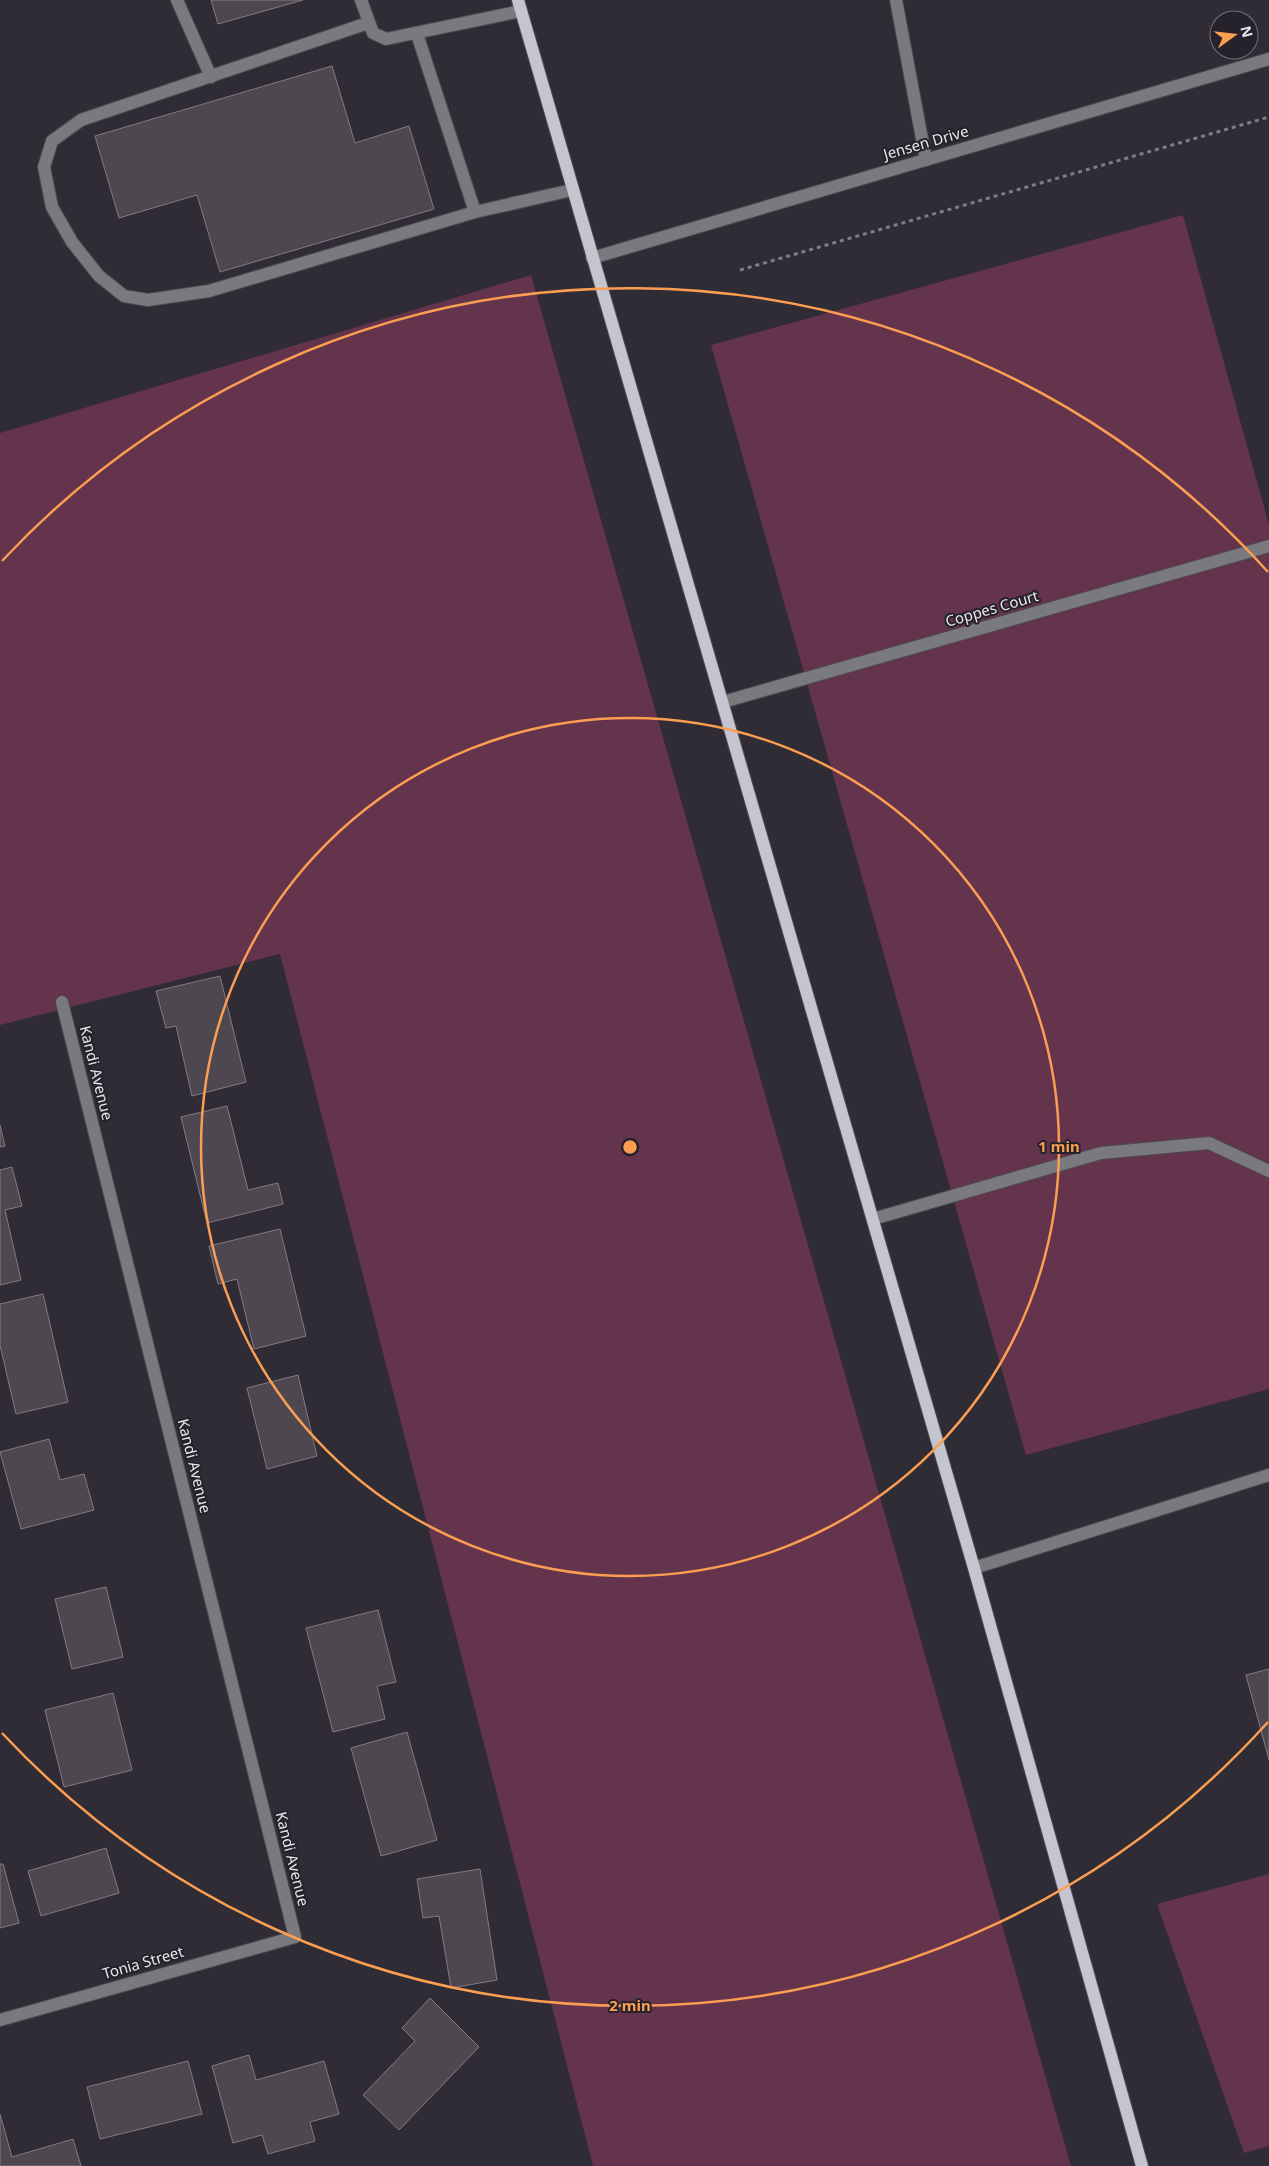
<svg xmlns="http://www.w3.org/2000/svg" width="1269" height="2166" font-family="'Noto Sans',sans-serif">
	<style>
		.green { fill: #64334c }
		.building { fill: #4f474f; stroke: #837a83 }
		.lines { fill: none; stroke-linecap: round; stroke-linejoin: round }
		.minor-casing { stroke: #4d4a52; stroke-width: 14 }
		.major-casing { stroke: #4d4a52; stroke-width: 14 }
		.path { stroke: #7f7c84; stroke-width: 3; stroke-dasharray: 4 4; stroke-linecap: butt }
		.minor { stroke: #79797e; stroke-width: 12 }
		.major { stroke: #c4c5cf; stroke-width: 12 }
		.ring { fill: none; stroke: #fb9e52; stroke-width: 2.5 }
		.labels { text-anchor: middle; stroke-width: 4; stroke-linejoin: round; paint-order: stroke }
		.street-label { font-size: 15px; fill: #e8e6ec; stroke: #26222b }
		.centre { fill: #fb9e52; stroke: #26222b; stroke-width: 2.5 }
		.ring-label { font-size: 15px; text-anchor: middle; font-weight: bold; fill: #fb9e52; stroke: #26222b; stroke-width: 4; stroke-linejoin: round; paint-order: stroke }
	</style>
	<rect width="100%" height="100%" fill="#302c35"/>
	<g class="green">
		<path d="M 1183,215 L 1269,525 L 1269,1389 L 1026,1455 L 711,345 Z"/>
		<path d="M 531,275 L 1071,2166 L 593,2166 L 280,954 L 0,1025 L 0,433 Z"/>
		<path d="M 1269,1874 L 1269,2146 L 1244,2153 L 1157,1904 Z"/>
	</g>
	<g class="building">
		<path d="M 211,0 L 303,0 L 218,24 Z"/>
		<path d="M 332,66 L 355,143 L 409,126 L 434,209 L 220,272 L 197,195 L 119,218 L 95,136 Z"/>
		<path d="M 220,976 L 246,1082 L 192,1096 L 176,1026 L 166,1028 L 156,991 Z"/>
		<path d="M 227,1106 L 248,1190 L 278,1183 L 283,1204 L 207,1223 L 181,1117 Z"/>
		<path d="M 0,1125 L 5,1146 L 0,1147 Z"/>
		<path d="M 12,1167 L 22,1206 L 5,1210 L 21,1280 L 0,1285 L 0,1170 Z"/>
		<path d="M 280,1229 L 306,1336 L 254,1349 L 237,1279 L 218,1284 L 209,1246 Z"/>
		<path d="M 43,1294 L 68,1402 L 16,1414 L 0,1345 L 0,1304 Z"/>
		<path d="M 298,1375 L 317,1456 L 267,1469 L 247,1388 Z"/>
		<path d="M 49,1439 L 60,1480 L 84,1474 L 94,1510 L 21,1529 L 0,1452 Z"/>
		<path d="M 106,1587 L 123,1657 L 72,1669 L 55,1599 Z"/>
		<path d="M 378,1610 L 396,1682 L 377,1686 L 385,1719 L 333,1732 L 306,1628 Z"/>
		<path d="M 1269,1669 L 1269,1760 L 1246,1675 Z"/>
		<path d="M 113,1693 L 132,1770 L 64,1787 L 45,1710 Z"/>
		<path d="M 407,1732 L 437,1840 L 381,1856 L 351,1748 Z"/>
		<path d="M 106,1848 L 119,1893 L 41,1916 L 28,1871 Z"/>
		<path d="M 0,1864 L 3,1864 L 19,1923 L 0,1928 Z"/>
		<path d="M 480,1869 L 497,1980 L 451,1988 L 439,1916 L 423,1918 L 417,1879 Z"/>
		<path d="M 430,1998 L 479,2047 L 399,2130 L 363,2095 L 415,2041 L 402,2028 Z"/>
		<path d="M 249,2055 L 256,2080 L 324,2061 L 339,2114 L 310,2122 L 315,2141 L 268,2154 L 262,2135 L 233,2143 L 212,2066 Z"/>
		<path d="M 188,2061 L 202,2114 L 100,2139 L 87,2087 Z"/>
		<path d="M 0,2114 L 12,2157 L 73,2139 L 81,2166 L 0,2166 Z"/>
	</g>
	<g class="lines">
		<g class="minor-casing">
			<g id="minor">
				<path d="M 177,0 L 211,77"/>
				<path d="M 361,0 L 373,33 L 386,39 L 521,11"/>
				<path d="M 896,0 L 926,160"/>
				<path d="M 368,23 L 81,120 L 52,141 L 44,167 L 52,207 L 72,242 L 99,276 L 124,296 L 148,300 L 209,291 L 475,212"/>
				<path d="M 417,34 L 475,212 L 572,190"/>
				<path d="M 592,258 L 1269,59"/>
				<path d="M 723,702 L 1269,546"/>
				<path d="M 873,1219 L 1101,1153 L 1209,1143 L 1269,1171"/>
				<path d="M 974,1568 L 1269,1475"/>
				<path d="M 0,2020 L 295,1937 L 62,1002"/>
			</g>
		</g>
		<g class="major-casing">
			<path id="major" d="M 518,0 L 974,1568 L 1142,2166"/>
		</g>
		<path class="path" d="M 740,270 L 1269,117"/>
		<use href="#minor" class="minor"/>
		<use href="#major" class="major"/>
	</g>
	<g class="ring">
		<circle cx="630" cy="1147" r="429"/>
		<path d="M1268 1722A859 859 0 0 1 2 1733M2 561A859 859 0 0 1 1268 572"/>
	</g>
	<g class="labels">
		<g class="street-label">
			<text transform="translate(926 143) rotate(-16)" y="5">Jensen Drive</text>
			<text transform="translate(992 609) rotate(-16)" y="5">Coppes Court</text>
			<text transform="translate(96 1073) rotate(76)" y="5">Kandi Avenue</text>
			<text transform="translate(194 1466) rotate(76)" y="5">Kandi Avenue</text>
			<text transform="translate(292 1859) rotate(76)" y="5">Kandi Avenue</text>
			<text transform="translate(143 1963) rotate(-16)" y="5">Tonia Street</text>
		</g>
	</g>
	<circle cx="630" cy="1147" r="8" class="centre"/>
	<g class="ring-label">
		<text x="1059" y="1152">1 min</text>
		<text x="630" y="2011">2 min</text>
	</g>
	<g transform="translate(1234 35) rotate(75)"><circle r="24" fill="#26222b" stroke="#747078"/>
	<path d="M0-4L9 19L0 12L-9 19Z" fill="#fb9e52"/>
	<text y="-8" font-size="14" font-weight="bold" text-anchor="middle" fill="#e8e6ec">N</text>
	</g>
</svg>
